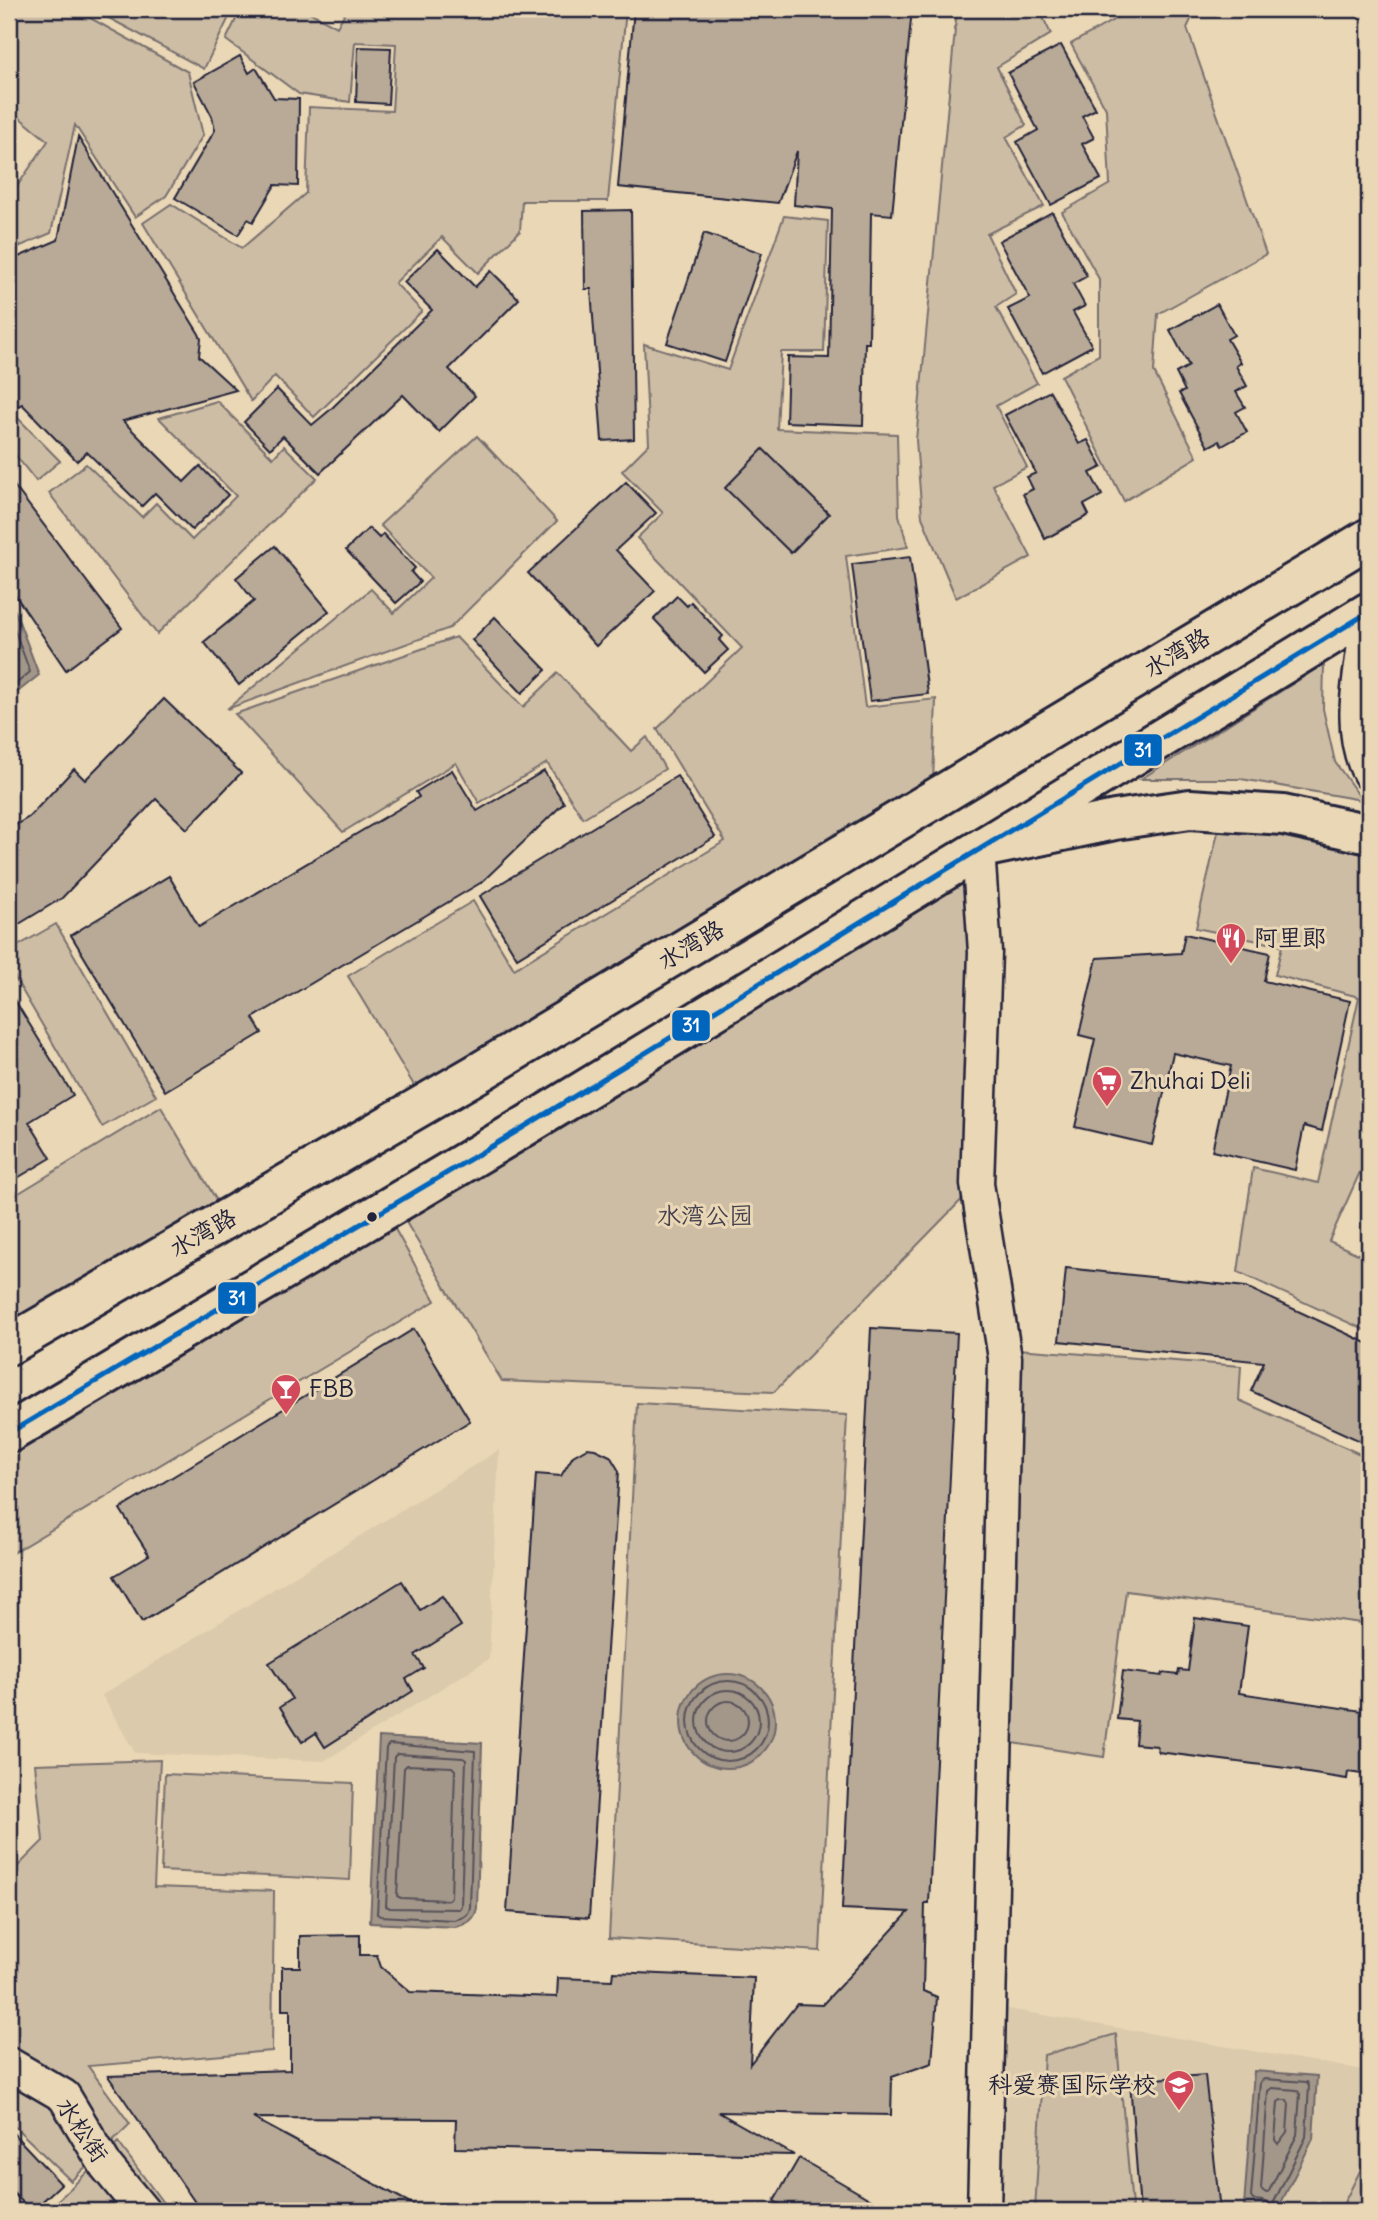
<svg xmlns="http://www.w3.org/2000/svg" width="1378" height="2220" font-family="Delius,'LXGW WenKai TC',sans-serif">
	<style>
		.built { fill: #dbcaac }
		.green { fill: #cdbda4; stroke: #787070; stroke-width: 2 }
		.water { fill: #a39789; stroke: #6f686a; stroke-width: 2 }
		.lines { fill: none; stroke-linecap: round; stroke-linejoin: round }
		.shore { stroke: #56515a; stroke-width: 2 }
		.building { fill: #b8aa97; stroke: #22223b; stroke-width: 2 }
		.street-casing { stroke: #22223b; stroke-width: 37 }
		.secondary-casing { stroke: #22223b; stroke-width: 44 }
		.primary-casing { stroke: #22223b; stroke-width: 44 }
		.street { stroke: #ead7b5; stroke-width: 32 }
		.secondary { stroke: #ead7b5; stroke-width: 38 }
		.primary { stroke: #ead7b5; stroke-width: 38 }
		.bus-1-casing { stroke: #ead7b5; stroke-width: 10 }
		.bus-1 { stroke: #0065bd; stroke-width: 5 }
		.bus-dot { fill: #22223b; stroke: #ead7b5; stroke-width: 2.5 }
		.labels { text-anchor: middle; stroke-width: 6; stroke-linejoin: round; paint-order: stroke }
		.street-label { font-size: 24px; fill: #22223b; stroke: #ead7b5 }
		.poi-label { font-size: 24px; fill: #22223b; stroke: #ead7b5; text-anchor: start }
		.park-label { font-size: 24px; fill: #444150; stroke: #ead7b5 }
		.line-badge { stroke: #ead7b5; stroke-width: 2.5 }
		.badge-label { font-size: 19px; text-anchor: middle; font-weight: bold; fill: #fff }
	</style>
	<rect width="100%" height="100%" fill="#ead7b5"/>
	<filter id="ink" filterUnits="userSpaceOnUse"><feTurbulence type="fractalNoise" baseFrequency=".0143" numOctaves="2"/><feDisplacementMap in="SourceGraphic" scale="14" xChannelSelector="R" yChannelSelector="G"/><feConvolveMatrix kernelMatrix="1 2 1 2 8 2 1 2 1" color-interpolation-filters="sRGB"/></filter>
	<g filter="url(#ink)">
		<g class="built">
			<path d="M 499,1450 L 489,1659 L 324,1761 L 135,1753 L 102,1695 Z"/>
			<path d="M 991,2006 L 1369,2071 L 1369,2153 L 1340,2211 L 985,2211 Z"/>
		</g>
		<g class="green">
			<path d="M 9,9 L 74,9 L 188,72 L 203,135 L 166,196 L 135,217 L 75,125 L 51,233 L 9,251 L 9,198 L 48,141 L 9,109 Z"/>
			<path d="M 92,9 L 233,9 L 204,69 Z"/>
			<path d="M 241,9 L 304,9 L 337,27 L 347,9 L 626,9 L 608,201 L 522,201 L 520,231 L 478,273 L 442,237 L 395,283 L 422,311 L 314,417 L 275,376 L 251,401 L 143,223 L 171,204 L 242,248 L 306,193 L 309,107 L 392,111 L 396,44 L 355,42 L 350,102 L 299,94 L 226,40 Z"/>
			<path d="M 957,9 L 1039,9 L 1051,34 L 997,67 L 1026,125 L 1006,137 L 1044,206 L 987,234 L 1016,294 L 996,307 L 1037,383 L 996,406 L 1027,467 L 993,485 L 1031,557 L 956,598 L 922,517 L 916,440 Z"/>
			<path d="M 1117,9 L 1196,9 L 1187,28 L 1266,254 L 1158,314 L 1154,372 L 1197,457 L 1124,501 L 1061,376 L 1099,355 L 1099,279 L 1062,212 L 1110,184 L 1106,109 L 1071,44 L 1117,18 Z"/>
			<path d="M 784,216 L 828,221 L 824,352 L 781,352 L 777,429 L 897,434 L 899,515 L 908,547 L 846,556 L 865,707 L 936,699 L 933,783 L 418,1092 L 348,976 L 473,901 L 514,969 L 725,841 L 657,729 L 742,648 L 637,538 L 663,513 L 622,471 L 649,444 L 644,344 L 728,370 Z"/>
			<path d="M 217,401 L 273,458 L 284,446 L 317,478 L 157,634 L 49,493 L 86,464 L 142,517 L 156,503 L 192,540 L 236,496 L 159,418 Z"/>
			<path d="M 9,409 L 60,461 L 36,481 L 9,447 Z"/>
			<path d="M 477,436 L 557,521 L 450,628 L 227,709 L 371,589 L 394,613 L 431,578 L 380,525 Z"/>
			<path d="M 456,637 L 523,707 L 558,673 L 631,751 L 647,737 L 665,769 L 583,818 L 547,763 L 479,803 L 456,763 L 343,832 L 235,714 Z"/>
			<path d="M 1324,664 L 1323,709 L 1335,762 L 1362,800 L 1241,779 L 1141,779 Z"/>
			<path d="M 1220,823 L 1369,843 L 1369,1152 L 1329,1241 L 1369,1259 L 1369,1332 L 1238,1272 L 1253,1168 L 1318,1183 L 1359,997 L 1275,975 L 1282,946 L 1196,928 Z"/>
			<path d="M 978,849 L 977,1184 L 774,1392 L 502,1381 L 395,1204 Z"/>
			<path d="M 56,924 L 156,1096 L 102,1127 L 9,968 L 9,951 Z"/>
			<path d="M 161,1107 L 220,1206 L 9,1328 L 9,1199 Z"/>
			<path d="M 391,1222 L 435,1301 L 9,1555 L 9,1451 Z"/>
			<path d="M 1017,1349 L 1241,1366 L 1239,1400 L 1369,1458 L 1369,1624 L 1126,1591 L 1104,1757 L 1012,1743 Z"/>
			<path d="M 637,1403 L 847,1415 L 820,1951 L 609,1938 Z"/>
			<path d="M 160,1760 L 154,1887 L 274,1891 L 272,2051 L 88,2066 L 130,2124 L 71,2181 L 9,2121 L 9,1875 L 43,1841 L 35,1764 Z"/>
			<path d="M 165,1774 L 353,1783 L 350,1880 L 161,1871 Z"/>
			<path d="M 1116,2034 L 1132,2206 L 1127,2211 L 1035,2211 L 1044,2055 Z"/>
			<path d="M 118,2142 L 169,2211 L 47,2211 Z"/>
			<path d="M 1369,2153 L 1369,2211 L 1340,2211 Z"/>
		</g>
		<g class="water">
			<path d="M 9,603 L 15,611 L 39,675 L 9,699 Z"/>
			<circle cx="728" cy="1721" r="47"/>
			<path d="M 379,1737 L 482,1743 L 477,1908 C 475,1920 467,1924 455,1927 L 370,1923 Z"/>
			<path d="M 1254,2071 L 1317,2076 L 1313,2139 L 1278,2209 L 1244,2206 Z"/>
		</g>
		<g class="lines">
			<g class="shore">
				<path d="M 9,615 L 30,672 L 9,690"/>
				<circle cx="728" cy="1721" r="40"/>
				<circle cx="728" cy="1721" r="31"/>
				<circle cx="728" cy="1721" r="20"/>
				<path d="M 389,1744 L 475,1751 L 470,1907 C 469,1916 462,1918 454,1920 L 380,1916 L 377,1914 L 386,1748 Z"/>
				<path d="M 397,1754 L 463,1758 L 466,1760 L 461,1906 L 459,1909 L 390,1908 L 386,1906 L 394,1757 Z"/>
				<path d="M 407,1765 L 452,1767 L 455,1770 L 451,1897 L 448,1900 L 401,1898 L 397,1896 L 404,1768 Z"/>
				<path d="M 1264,2079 L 1307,2082 L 1309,2086 L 1306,2137 L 1273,2204 L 1270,2205 L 1263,2201 L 1253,2200 L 1251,2197 L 1260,2082 Z"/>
				<path d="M 1272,2088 L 1297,2090 L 1300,2094 L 1297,2135 L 1269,2191 L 1266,2193 L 1261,2189 L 1268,2091 Z"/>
				<path d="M 1281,2100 L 1287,2100 L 1289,2104 L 1287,2132 L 1278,2144 L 1275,2140 L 1278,2102 Z"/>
			</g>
		</g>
		<g class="building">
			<path d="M 634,9 L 912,9 L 892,215 L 871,213 L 869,343 L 865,343 L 863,425 L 786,422 L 788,357 L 829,358 L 832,209 L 794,205 L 797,151 L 778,203 L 618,187 Z"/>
			<path d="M 1061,45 L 1096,109 L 1082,116 L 1094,138 L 1082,144 L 1101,179 L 1051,205 L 1017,142 L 1038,130 L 1008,73 Z"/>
			<path d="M 358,47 L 391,48 L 388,104 L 356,102 Z"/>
			<path d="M 240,56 L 249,73 L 256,68 L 274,98 L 299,99 L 298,186 L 275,185 L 253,222 L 248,219 L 238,235 L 175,198 L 215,130 L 212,116 L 194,82 Z"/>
			<path d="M 78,137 L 199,334 L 201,339 L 199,356 L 236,390 L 123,421 L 184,482 L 200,466 L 228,495 L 192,530 L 155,493 L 142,506 L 87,452 L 77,461 L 22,404 L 16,407 L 9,387 L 9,261 L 58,240 Z"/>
			<path d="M 631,210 L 634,439 L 602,441 L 591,289 L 585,289 L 584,211 Z"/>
			<path d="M 1052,212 L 1087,276 L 1073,284 L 1085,306 L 1073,312 L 1092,346 L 1042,373 L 1008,309 L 1030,298 L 999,241 Z"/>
			<path d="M 704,233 L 762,253 L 725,362 L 667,343 Z"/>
			<path d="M 438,249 L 475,287 L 491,271 L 519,299 L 449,369 L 475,396 L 439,432 L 403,395 L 320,473 L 283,436 L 270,449 L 244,422 L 277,389 L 312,425 L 330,410 L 432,310 L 404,282 Z"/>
			<path d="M 1217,304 L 1234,335 L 1227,339 L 1241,363 L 1236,366 L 1247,386 L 1236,392 L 1245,407 L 1236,412 L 1247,432 L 1222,446 L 1219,441 L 1208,447 L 1179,393 L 1185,391 L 1176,373 L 1189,366 L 1170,330 Z"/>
			<path d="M 1050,391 L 1079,444 L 1088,440 L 1102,467 L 1090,473 L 1102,495 L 1084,505 L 1089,515 L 1045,539 L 1023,494 L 1033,489 L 1027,477 L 1036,473 L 1005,415 Z"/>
			<path d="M 763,449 L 829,514 L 791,553 L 725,488 Z"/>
			<path d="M 9,479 L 122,628 L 66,670 L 9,586 Z"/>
			<path d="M 626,482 L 656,513 L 616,550 L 655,591 L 596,646 L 528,573 Z"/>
			<path d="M 369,528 L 379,538 L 383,534 L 415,568 L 411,572 L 420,582 L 396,603 L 346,550 Z"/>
			<path d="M 275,546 L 329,611 L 239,685 L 204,642 L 254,601 L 236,578 Z"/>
			<path d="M 910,557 L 928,694 L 870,701 L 852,564 Z"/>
			<path d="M 677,596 L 687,606 L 691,602 L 723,636 L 719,640 L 728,650 L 704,672 L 654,619 Z"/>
			<path d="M 495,617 L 546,670 L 522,693 L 472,640 Z"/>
			<path d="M 164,699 L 241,773 L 187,829 L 156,799 L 62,898 L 9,930 L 9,829 L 29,817 L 74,769 L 85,780 Z"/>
			<path d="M 452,770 L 477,811 L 544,771 L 564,803 L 482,882 L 253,1018 L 262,1033 L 165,1091 L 71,935 L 169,876 L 199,927 L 419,797 L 416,792 Z"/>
			<path d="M 677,776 L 715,837 L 517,958 L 480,896 Z"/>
			<path d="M 1185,934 L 1270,953 L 1264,981 L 1350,1001 L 1322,1131 L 1304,1126 L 1295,1170 L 1212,1151 L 1231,1066 L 1173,1053 L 1152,1145 L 1075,1127 L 1095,1039 L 1079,1035 L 1097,958 L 1181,953 Z"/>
			<path d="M 9,991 L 73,1095 L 29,1122 L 51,1158 L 9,1183 Z"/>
			<path d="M 1066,1268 L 1246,1287 L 1369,1344 L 1369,1445 L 1251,1391 L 1264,1362 L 1059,1341 Z"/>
			<path d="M 871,1328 L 957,1333 L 929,1903 L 925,1903 L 923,1991 L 937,1997 L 932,2063 L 892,2077 L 891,2115 L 718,2112 L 794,2155 L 455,2148 L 456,2119 L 253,2118 L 425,2211 L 201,2211 L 108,2076 L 290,2070 L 290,2010 L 282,2010 L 282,1967 L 300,1967 L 300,1936 L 360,1935 L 360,1955 L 377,1955 L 381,1967 L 410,1992 L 557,1997 L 558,1978 L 612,1980 L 613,1972 L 754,1978 L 750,2064 L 797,2004 L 822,2005 L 909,1912 L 842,1909 Z"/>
			<path d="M 414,1329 L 470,1421 L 142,1622 L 114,1576 L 149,1555 L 120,1509 Z"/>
			<path d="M 587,1448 L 595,1449 L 610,1456 L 619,1471 L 589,1918 L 507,1912 L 536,1474 L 561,1476 L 573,1456 Z"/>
			<path d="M 402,1581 L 420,1610 L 442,1596 L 461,1626 L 415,1655 L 424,1668 L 406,1679 L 413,1691 L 325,1747 L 316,1733 L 302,1742 L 280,1707 L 292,1699 L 269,1663 Z"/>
			<path d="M 1195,1618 L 1248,1626 L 1239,1693 L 1369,1712 L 1369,1775 L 1348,1772 L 1347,1779 L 1301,1772 L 1301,1770 L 1158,1752 L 1157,1746 L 1135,1744 L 1137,1721 L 1117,1719 L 1123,1671 L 1162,1676 L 1163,1673 L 1178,1675 L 1179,1670 L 1188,1671 Z"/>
			<path d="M 1205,2075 L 1220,2211 L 1140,2211 L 1130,2081 Z"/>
			<path d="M 9,2129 L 61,2184 L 32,2211 L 9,2189 Z"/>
			<path d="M 799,2158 L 890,2211 L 791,2211 L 774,2201 Z"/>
		</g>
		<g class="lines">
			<g class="street-casing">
				<g id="street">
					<path d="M 1369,612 C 1363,663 1344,727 1369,773"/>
					<path d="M 978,849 L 985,952 L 977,1184 L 1005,1358 L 984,2211"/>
					<path d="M 9,2064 L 64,2096 L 106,2166 L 143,2211"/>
				</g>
			</g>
			<g class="secondary-casing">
				<path id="secondary" d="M 987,847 L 1115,820 L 1190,809 L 1283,815 L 1369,834"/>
			</g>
			<g class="primary-casing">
				<g id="primary">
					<path d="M 9,1345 L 478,1073 L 1369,538"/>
					<path d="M 9,1433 L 514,1133 L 1369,612"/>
				</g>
			</g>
			<use href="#street" class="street"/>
			<use href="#secondary" class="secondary"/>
			<use href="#primary" class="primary"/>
			<g class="bus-1-casing">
				<path id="bus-1" d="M 9,1433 L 514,1133 L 1369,612"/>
			</g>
			<use href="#bus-1" class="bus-1"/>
		</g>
	</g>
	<defs>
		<g id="restaurant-pin" transform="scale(1.575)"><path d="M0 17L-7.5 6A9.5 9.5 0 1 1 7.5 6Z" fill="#d1495b" stroke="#ead7b5"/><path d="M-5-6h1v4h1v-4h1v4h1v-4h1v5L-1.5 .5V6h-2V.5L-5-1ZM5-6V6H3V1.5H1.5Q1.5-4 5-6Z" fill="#fff"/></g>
		<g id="supermarket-pin" transform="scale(1.575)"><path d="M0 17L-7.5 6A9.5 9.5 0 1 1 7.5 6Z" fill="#d1495b" stroke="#ead7b5"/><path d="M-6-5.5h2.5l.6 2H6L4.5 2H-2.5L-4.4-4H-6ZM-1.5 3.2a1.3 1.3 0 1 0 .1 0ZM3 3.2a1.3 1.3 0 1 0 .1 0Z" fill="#fff"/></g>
		<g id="bar-pin" transform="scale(1.575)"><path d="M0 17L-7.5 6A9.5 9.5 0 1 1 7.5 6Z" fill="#d1495b" stroke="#ead7b5"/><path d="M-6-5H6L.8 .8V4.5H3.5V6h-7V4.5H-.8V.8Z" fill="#fff"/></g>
		<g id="school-pin" transform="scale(1.575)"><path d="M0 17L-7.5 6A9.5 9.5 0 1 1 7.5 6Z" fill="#d1495b" stroke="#ead7b5"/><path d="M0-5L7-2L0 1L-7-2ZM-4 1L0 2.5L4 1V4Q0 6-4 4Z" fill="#fff"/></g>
	</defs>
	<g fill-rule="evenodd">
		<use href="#restaurant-pin" x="1231" y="938"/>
		<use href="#supermarket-pin" x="1107" y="1081"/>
		<use href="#bar-pin" x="286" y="1389"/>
		<use href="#school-pin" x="1179" y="2085"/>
	</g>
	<circle class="bus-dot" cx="372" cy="1217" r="6"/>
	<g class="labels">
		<g class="street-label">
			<text transform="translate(1177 653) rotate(-31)" y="8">水湾路</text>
			<text transform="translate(691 945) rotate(-31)" y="8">水湾路</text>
			<text transform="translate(203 1233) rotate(-30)" y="8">水湾路</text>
			<text transform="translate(82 2130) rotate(56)" y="8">水松街</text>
		</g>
		<g class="poi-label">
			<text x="1254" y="946">阿里郎</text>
			<text x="1130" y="1089">Zhuhai Deli</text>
			<text x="309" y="1397">FBB</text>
			<text x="1156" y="2093" text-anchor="end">科爱赛国际学校</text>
		</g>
		<g class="park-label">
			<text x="705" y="1224">水湾公园</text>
		</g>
	</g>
	<g class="line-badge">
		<rect x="1123" y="733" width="40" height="34" rx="7" fill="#0065bd"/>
		<rect x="671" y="1009" width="40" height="33" rx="7" fill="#0065bd"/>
		<rect x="217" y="1281" width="40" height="34" rx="7" fill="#0065bd"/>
	</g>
	<g class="badge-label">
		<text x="1143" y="757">31</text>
		<text x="691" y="1032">31</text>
		<text x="237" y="1305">31</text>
	</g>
	<rect width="1378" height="2220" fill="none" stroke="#ead7b5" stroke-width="35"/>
	<rect x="18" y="18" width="1343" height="2185" fill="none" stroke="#22223b" stroke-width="2.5" filter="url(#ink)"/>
</svg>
